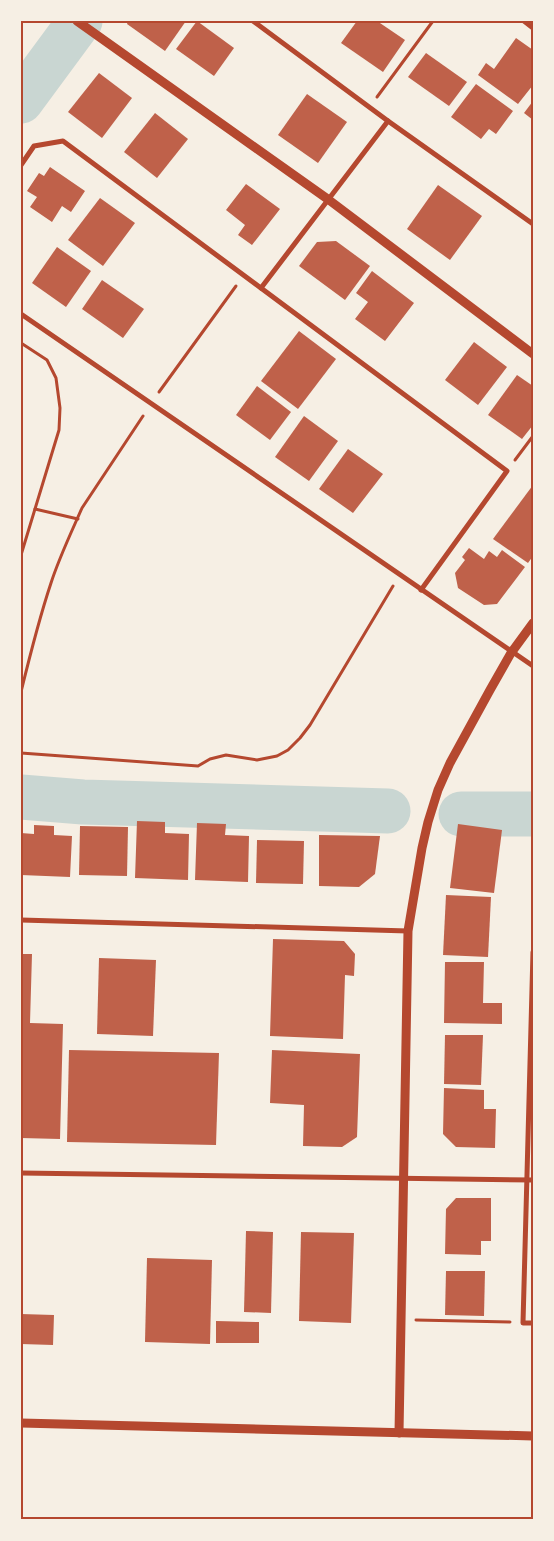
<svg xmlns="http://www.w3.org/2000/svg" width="554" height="1541" font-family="'Sofia Sans Condensed',sans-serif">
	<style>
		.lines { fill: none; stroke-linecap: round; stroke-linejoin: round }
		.river { stroke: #c9d6d2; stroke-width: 45 }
		.building { fill: #bf614a }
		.path { stroke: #b5482f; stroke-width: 3 }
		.minor { stroke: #b5482f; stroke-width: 5 }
		.tertiary { stroke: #b5482f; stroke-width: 9 }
		.neatline { fill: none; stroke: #b5482f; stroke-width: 2 }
	</style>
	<rect width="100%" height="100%" fill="#f6efe4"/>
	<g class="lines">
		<g class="river">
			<path d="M 21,101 L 80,21"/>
			<path d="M 21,797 L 83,802 L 388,811"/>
			<path d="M 461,814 L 533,814"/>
		</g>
	</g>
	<g class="building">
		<path d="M 128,21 L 186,21 L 165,51 L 127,24 Z"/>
		<path d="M 197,21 L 234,48 L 214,76 L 176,49 Z"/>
		<path d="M 357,21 L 377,21 L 405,40 L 383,72 L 341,43 Z"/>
		<path d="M 516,38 L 533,50 L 533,85 L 518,104 L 478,75 L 486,63 L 494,69 Z"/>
		<path d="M 426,53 L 467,82 L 449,106 L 408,77 Z"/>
		<path d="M 99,73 L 132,98 L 102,138 L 68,112 Z"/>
		<path d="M 476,84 L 513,111 L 496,134 L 489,129 L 481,139 L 451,117 Z"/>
		<path d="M 307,94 L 347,122 L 318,163 L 278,135 Z"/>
		<path d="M 533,101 L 533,120 L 524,113 Z"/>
		<path d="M 155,113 L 188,139 L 157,178 L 124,152 Z"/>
		<path d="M 50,167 L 85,191 L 71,212 L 62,206 L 52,222 L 30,207 L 37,197 L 27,191 L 39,173 L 44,176 Z"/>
		<path d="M 246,184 L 280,209 L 252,245 L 238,235 L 245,225 L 226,210 Z"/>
		<path d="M 438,185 L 482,216 L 450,260 L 407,229 Z"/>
		<path d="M 100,198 L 135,223 L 103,266 L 68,240 Z"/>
		<path d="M 336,241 L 370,266 L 345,300 L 299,266 L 317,242 Z"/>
		<path d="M 57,247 L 91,271 L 66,307 L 32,283 Z"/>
		<path d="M 372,271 L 414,303 L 385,341 L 355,319 L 368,302 L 356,293 Z"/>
		<path d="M 102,280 L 144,309 L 123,338 L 82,309 Z"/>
		<path d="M 299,331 L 336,359 L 298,409 L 261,381 Z"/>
		<path d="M 474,342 L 507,367 L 478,405 L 445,380 Z"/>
		<path d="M 517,375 L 533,386 L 533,425 L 522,439 L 488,415 Z"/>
		<path d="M 257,386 L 291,412 L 270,440 L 236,415 Z"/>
		<path d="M 304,416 L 338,441 L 309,481 L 275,457 Z"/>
		<path d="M 348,449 L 383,474 L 353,513 L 319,489 Z"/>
		<path d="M 533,485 L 533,556 L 528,563 L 493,539 Z"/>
		<path d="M 469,548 L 484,559 L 489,551 L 497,557 L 502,550 L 525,567 L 497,604 L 484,605 L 458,588 L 455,573 L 465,560 L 462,557 Z"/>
		<path d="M 137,821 L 165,822 L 165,833 L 189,834 L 188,880 L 135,878 Z"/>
		<path d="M 197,823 L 226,824 L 225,835 L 249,836 L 248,882 L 195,880 Z"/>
		<path d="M 458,824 L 502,830 L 494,893 L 450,888 Z"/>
		<path d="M 34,825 L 54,826 L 54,835 L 72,836 L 70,877 L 21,875 L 21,833 L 34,834 Z"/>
		<path d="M 80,826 L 128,827 L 127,876 L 79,875 Z"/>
		<path d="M 319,835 L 380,836 L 375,874 L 359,887 L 319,886 Z"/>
		<path d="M 257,840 L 304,841 L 303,884 L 256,883 Z"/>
		<path d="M 446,895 L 491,897 L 488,957 L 443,955 Z"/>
		<path d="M 273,939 L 344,941 L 355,954 L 354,976 L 345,975 L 343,1039 L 270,1036 Z"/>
		<path d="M 21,954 L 32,954 L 30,1023 L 63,1024 L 60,1139 L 21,1138 Z"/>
		<path d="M 99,958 L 156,960 L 153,1036 L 97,1034 Z"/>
		<path d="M 445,962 L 484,962 L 483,1003 L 502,1003 L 502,1024 L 444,1023 Z"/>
		<path d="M 445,1035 L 483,1035 L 481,1085 L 444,1084 Z"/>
		<path d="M 69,1050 L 219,1053 L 216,1145 L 67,1142 Z"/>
		<path d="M 272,1050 L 360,1054 L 357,1137 L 342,1147 L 303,1146 L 304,1105 L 270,1103 Z"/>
		<path d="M 444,1088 L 484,1090 L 484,1109 L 496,1109 L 495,1148 L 456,1147 L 443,1134 Z"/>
		<path d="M 456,1198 L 491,1198 L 491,1241 L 481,1241 L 481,1255 L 445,1254 L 446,1209 Z"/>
		<path d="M 246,1231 L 273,1232 L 271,1313 L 244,1312 Z"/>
		<path d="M 301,1232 L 354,1233 L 351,1323 L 299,1321 Z"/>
		<path d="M 147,1258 L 212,1260 L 210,1344 L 145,1342 Z"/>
		<path d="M 446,1271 L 485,1271 L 484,1316 L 445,1315 Z"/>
		<path d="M 21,1314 L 54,1315 L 53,1345 L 21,1344 Z"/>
		<path d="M 216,1321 L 259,1322 L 259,1343 L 216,1343 Z"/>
	</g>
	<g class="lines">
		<g class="path">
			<path d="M 377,97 L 433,21"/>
			<path d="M 21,343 L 47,360 L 56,378 L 60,408 L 59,430 L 21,555"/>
			<path d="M 159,392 L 236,286"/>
			<path d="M 515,460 L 533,436"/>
			<path d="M 35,509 L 78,519"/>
			<path d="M 21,692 C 30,655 39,619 51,583 C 59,558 71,533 82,508 L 143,416"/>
			<path d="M 21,753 L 198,766 L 210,759 L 226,755 L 257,760 L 277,756 L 288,750 L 300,738 L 310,725 L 393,586"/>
			<path d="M 416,1320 L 510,1322"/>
		</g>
		<g class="minor">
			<path d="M 253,21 L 388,121 L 533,224"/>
			<path d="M 524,21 L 533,28"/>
			<path d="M 21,165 L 34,146 L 63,141 L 507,471 L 421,590"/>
			<path d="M 261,288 L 388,121"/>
			<path d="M 21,314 L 533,666"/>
			<path d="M 21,920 L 408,931"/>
			<path d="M 533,952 L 523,1323 L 533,1323"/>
			<path d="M 21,1173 L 533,1180"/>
		</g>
		<g class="tertiary">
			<path d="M 77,21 L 329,200 L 533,354"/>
			<path d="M 21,1423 L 533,1436"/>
			<path d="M 399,1433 L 408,931 L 422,848 L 428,822 L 438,790 L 450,763 L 490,690 L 511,653 L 533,623"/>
		</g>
	</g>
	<rect width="554" height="1541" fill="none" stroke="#f6efe4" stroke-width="45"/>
	<rect x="22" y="22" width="510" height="1496" class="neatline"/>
</svg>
